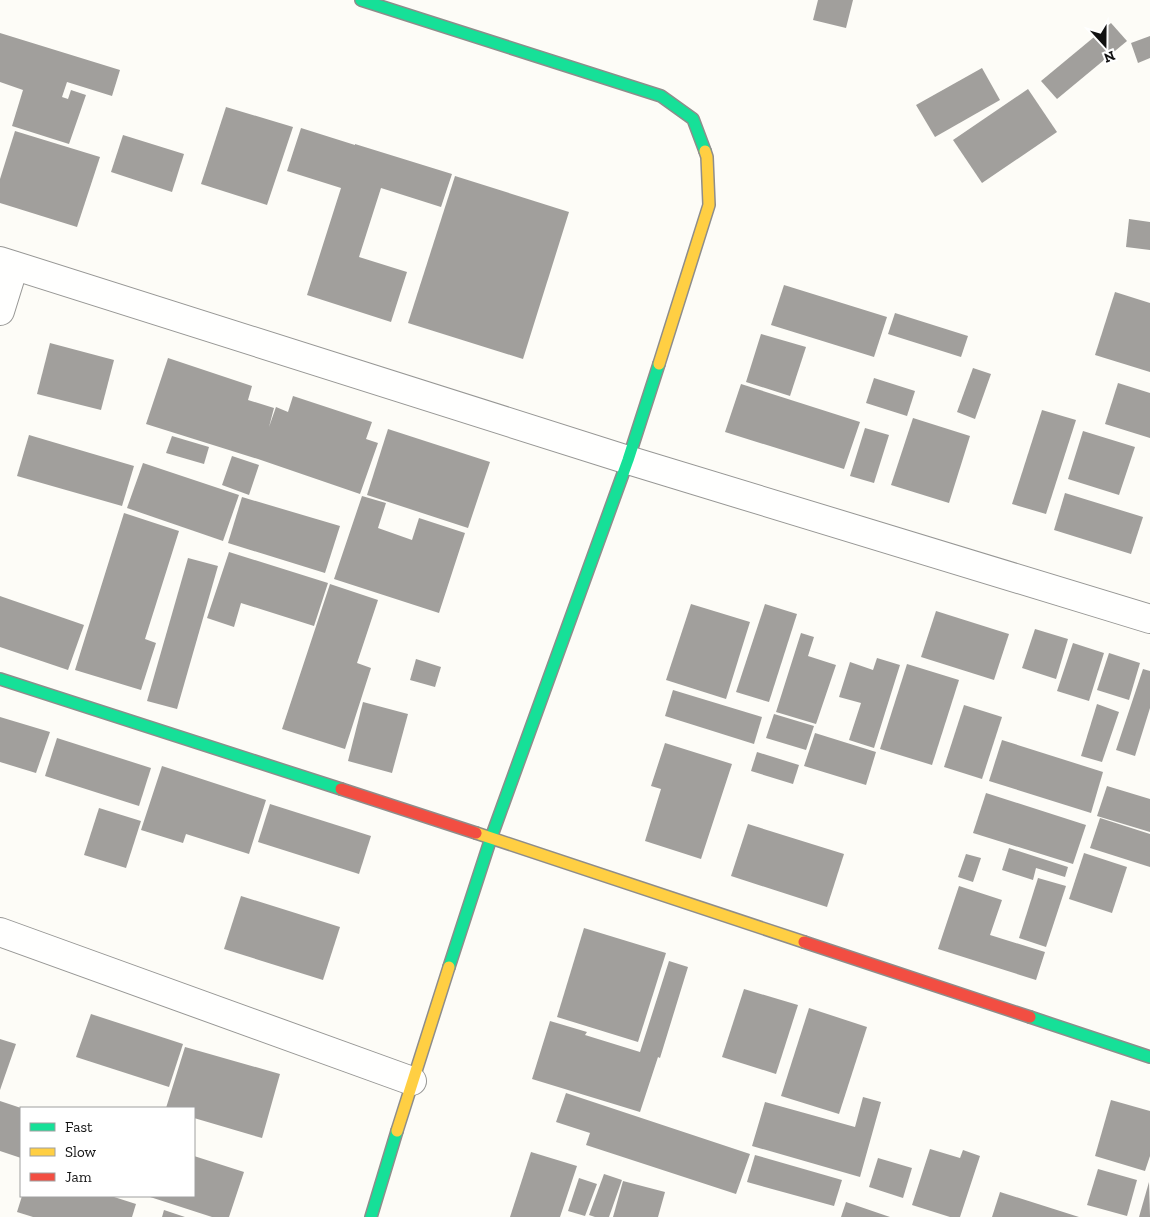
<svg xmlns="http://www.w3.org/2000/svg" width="1150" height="1217" font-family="'Zilla Slab',serif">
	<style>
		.building { fill: #a19f9c }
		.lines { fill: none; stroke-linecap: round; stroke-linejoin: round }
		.street-casing { stroke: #979795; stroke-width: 30 }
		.fast-casing { stroke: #8e8d8b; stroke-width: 14 }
		.slow-casing { stroke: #8e8d8b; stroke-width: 14 }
		.jam-casing { stroke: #8e8d8b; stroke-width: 14 }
		.street { stroke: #fffffe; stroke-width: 28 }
		.fast { stroke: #16e098; stroke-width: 11 }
		.slow { stroke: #ffcf43; stroke-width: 11 }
		.jam { stroke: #f24e42; stroke-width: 11 }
	</style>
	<rect width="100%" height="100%" fill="#fdfcf7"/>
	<g class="building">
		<path d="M 818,0 L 853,0 L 846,28 L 813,20 Z"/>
		<path d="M 1111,23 L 1127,41 L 1057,99 L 1041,81 Z"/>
		<path d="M 0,33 L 120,70 L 112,96 L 67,82 L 62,97 L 68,99 L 71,90 L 86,95 L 69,144 L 12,126 L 23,90 L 0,82 Z"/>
		<path d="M 1150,36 L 1150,58 L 1138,63 L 1131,43 Z"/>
		<path d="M 982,68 L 1000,100 L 935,137 L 916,105 Z"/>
		<path d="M 1028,89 L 1057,132 L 982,183 L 953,140 Z"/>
		<path d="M 226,107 L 293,127 L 267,205 L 201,184 Z"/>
		<path d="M 301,128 L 355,145 L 355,144 L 452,174 L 441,207 L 381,188 L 359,257 L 407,272 L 391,322 L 307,295 L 341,188 L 287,171 Z"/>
		<path d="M 15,131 L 100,157 L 77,227 L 0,203 L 0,179 Z"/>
		<path d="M 123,135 L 184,154 L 172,192 L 111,172 Z"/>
		<path d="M 455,176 L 569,212 L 523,359 L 408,323 Z"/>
		<path d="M 1129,219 L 1150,222 L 1150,250 L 1126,247 Z"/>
		<path d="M 784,285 L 887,317 L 874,357 L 771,325 Z"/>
		<path d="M 1115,292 L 1150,303 L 1150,372 L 1095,355 Z"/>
		<path d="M 895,313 L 968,336 L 961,357 L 888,334 Z"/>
		<path d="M 761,334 L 806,347 L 790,396 L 746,382 Z"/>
		<path d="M 50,343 L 114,360 L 101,410 L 37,394 Z"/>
		<path d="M 168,358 L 252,386 L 248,400 L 274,408 L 269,427 L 276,407 L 288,412 L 293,396 L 372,422 L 366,439 L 378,443 L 360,494 L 258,459 L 146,424 Z"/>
		<path d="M 973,368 L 991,374 L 975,419 L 957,412 Z"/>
		<path d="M 874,378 L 915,391 L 907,416 L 866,403 Z"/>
		<path d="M 1118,383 L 1150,393 L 1150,438 L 1105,424 Z"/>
		<path d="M 741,384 L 860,422 L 844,469 L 725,432 Z"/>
		<path d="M 1042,410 L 1076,420 L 1046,514 L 1012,504 Z"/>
		<path d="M 913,418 L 970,436 L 949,503 L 891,485 Z"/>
		<path d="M 865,428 L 889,435 L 874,483 L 850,476 Z"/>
		<path d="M 388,429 L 490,462 L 468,528 L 367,495 Z"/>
		<path d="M 1083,431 L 1135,447 L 1119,495 L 1068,479 Z"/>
		<path d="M 29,435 L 134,466 L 122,506 L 17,476 Z"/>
		<path d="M 172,436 L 209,447 L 204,464 L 166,453 Z"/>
		<path d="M 232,456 L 259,465 L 249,495 L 222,485 Z"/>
		<path d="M 143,463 L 239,495 L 223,541 L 127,508 Z"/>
		<path d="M 1065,493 L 1143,517 L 1131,554 L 1054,530 Z"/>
		<path d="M 362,496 L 386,503 L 378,528 L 412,540 L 419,518 L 465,533 L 439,613 L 334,579 Z"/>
		<path d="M 242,497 L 340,526 L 325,573 L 228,543 Z"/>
		<path d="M 124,513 L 179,531 L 145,639 L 156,643 L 141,690 L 75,670 Z"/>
		<path d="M 229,552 L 328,583 L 314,626 L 241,603 L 234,627 L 207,618 Z"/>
		<path d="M 188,558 L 218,566 L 177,709 L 147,701 Z"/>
		<path d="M 330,584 L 378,600 L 357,663 L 371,668 L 345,749 L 282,729 Z"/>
		<path d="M 0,596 L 84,625 L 68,670 L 0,647 Z"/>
		<path d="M 691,604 L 750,622 L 726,699 L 666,680 Z"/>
		<path d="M 765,604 L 797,614 L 769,702 L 736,692 Z"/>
		<path d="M 936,611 L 1009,634 L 994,680 L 921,657 Z"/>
		<path d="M 1035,629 L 1068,639 L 1056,679 L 1022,668 Z"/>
		<path d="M 801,633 L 814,637 L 808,656 L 836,665 L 816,724 L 776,712 Z"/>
		<path d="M 1073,643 L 1104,653 L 1089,701 L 1057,691 Z"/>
		<path d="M 1109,653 L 1140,663 L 1129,700 L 1097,690 Z"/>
		<path d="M 877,658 L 900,665 L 874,748 L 849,740 L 861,703 L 839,697 L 850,662 L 873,670 Z"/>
		<path d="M 416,659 L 441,667 L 435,687 L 410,680 Z"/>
		<path d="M 907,664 L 959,680 L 932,765 L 880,749 Z"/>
		<path d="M 1143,669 L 1150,671 L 1150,708 L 1135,756 L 1116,750 Z"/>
		<path d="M 673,690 L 762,717 L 754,744 L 665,716 Z"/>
		<path d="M 363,702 L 408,714 L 392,773 L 348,761 Z"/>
		<path d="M 1097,704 L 1119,712 L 1102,762 L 1081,756 Z"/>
		<path d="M 964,705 L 1002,717 L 982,779 L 944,767 Z"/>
		<path d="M 774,714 L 814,726 L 806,750 L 766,738 Z"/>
		<path d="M 0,717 L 50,732 L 36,773 L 0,762 Z"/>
		<path d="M 815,733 L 876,752 L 866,785 L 804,766 Z"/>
		<path d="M 57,738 L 151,768 L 139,806 L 45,776 Z"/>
		<path d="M 1002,740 L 1103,772 L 1091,813 L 989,781 Z"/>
		<path d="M 665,743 L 732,764 L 701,859 L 645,841 L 661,789 L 651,786 Z"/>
		<path d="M 757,752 L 799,765 L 793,784 L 751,771 Z"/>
		<path d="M 162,766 L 266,800 L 249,854 L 186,834 L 183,843 L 141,830 Z"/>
		<path d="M 1107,786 L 1150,799 L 1150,832 L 1097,816 Z"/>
		<path d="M 986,793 L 1086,825 L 1073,864 L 973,833 Z"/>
		<path d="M 270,804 L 371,836 L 359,874 L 258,842 Z"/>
		<path d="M 99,808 L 141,821 L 126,868 L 84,855 Z"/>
		<path d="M 1100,818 L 1150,834 L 1150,867 L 1090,848 Z"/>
		<path d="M 748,824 L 844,854 L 827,907 L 731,876 Z"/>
		<path d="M 1009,848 L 1068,867 L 1065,877 L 1036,868 L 1033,880 L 1002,870 Z"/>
		<path d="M 1084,853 L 1127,867 L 1112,913 L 1069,899 Z"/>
		<path d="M 966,854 L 981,858 L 973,882 L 958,877 Z"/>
		<path d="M 1038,878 L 1066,886 L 1046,947 L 1019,938 Z"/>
		<path d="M 959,886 L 1002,900 L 990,935 L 1045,952 L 1036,980 L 938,949 Z"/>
		<path d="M 241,896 L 340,927 L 323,980 L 224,949 Z"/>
		<path d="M 584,928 L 666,953 L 638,1042 L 557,1017 Z"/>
		<path d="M 669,961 L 688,967 L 660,1058 L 658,1057 L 640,1112 L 532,1079 L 550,1021 L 587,1032 L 585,1035 L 640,1052 Z"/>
		<path d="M 744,989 L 798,1005 L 776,1074 L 722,1057 Z"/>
		<path d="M 809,1008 L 867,1027 L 839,1114 L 781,1096 Z"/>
		<path d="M 91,1014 L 183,1044 L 169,1087 L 76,1057 Z"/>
		<path d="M 0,1039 L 16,1044 L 0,1090 Z"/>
		<path d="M 185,1047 L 280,1074 L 262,1138 L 194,1118 L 194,1108 L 166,1108 Z"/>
		<path d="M 566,1093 L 750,1154 L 736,1194 L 586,1145 L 590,1133 L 556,1122 Z"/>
		<path d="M 863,1097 L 881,1102 L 860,1177 L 752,1146 L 765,1102 L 855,1127 Z"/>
		<path d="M 1111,1100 L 1150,1111 L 1150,1156 L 1145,1171 L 1095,1156 Z"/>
		<path d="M 0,1101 L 21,1108 L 21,1158 L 0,1151 Z"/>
		<path d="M 930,1149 L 960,1158 L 963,1150 L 980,1156 L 960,1217 L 950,1217 L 912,1205 Z"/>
		<path d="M 531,1152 L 577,1166 L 560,1217 L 510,1217 Z"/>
		<path d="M 755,1155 L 842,1180 L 834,1206 L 747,1182 Z"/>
		<path d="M 194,1156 L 244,1172 L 229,1217 L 212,1217 L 147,1196 L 194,1196 Z"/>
		<path d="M 878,1158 L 912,1168 L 903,1198 L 869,1187 Z"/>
		<path d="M 1098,1169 L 1137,1180 L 1127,1216 L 1087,1205 Z"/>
		<path d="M 604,1174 L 622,1180 L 609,1217 L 595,1217 L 589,1215 Z"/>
		<path d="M 579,1178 L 597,1184 L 585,1216 L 568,1211 Z"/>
		<path d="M 623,1181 L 665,1192 L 658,1217 L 613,1217 Z"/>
		<path d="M 1149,1182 L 1150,1217 L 1139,1217 Z"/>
		<path d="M 1000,1192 L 1079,1217 L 992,1217 Z"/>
		<path d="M 22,1196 L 111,1196 L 136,1204 L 132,1217 L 33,1217 L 17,1212 Z"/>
		<path d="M 846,1202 L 890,1217 L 841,1217 Z"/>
		<path d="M 164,1210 L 185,1217 L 162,1217 Z"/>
	</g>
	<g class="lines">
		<g class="street-casing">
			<g id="street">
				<path d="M 0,261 L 628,460 L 1150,619"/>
				<path d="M 0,311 L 14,266"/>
				<path d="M 0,932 L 412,1081"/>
			</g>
		</g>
		<g class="fast-casing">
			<g id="fast">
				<path d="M 361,0 L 661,96 L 693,119 L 705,151"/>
				<path d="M 0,679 L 341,789"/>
				<path d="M 449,967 L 491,838 L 628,460 L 659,364"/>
				<path d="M 1030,1017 L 1150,1057"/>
				<path d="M 371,1217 L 397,1131"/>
			</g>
		</g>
		<g class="slow-casing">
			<g id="slow">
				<path d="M 659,364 L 709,205 L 707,157 L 705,151"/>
				<path d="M 476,833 L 804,942"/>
				<path d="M 397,1131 L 449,967"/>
			</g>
		</g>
		<g class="jam-casing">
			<g id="jam">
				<path d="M 341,789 L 476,833"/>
				<path d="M 804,942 L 1030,1017"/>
			</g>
		</g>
		<use href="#street" class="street"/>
		<use href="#fast" class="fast"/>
		<use href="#slow" class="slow"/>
		<use href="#jam" class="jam"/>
	</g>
	<rect x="20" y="1107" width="175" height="90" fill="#ffffff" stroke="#a0a0a0"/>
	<rect x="30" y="1123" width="25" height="8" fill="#16e098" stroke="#a0a0a0"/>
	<text x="65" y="1132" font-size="15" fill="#111111">Fast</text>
	<rect x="30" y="1148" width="25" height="8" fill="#ffcf43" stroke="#a0a0a0"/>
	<text x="65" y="1157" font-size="15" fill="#111111">Slow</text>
	<rect x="30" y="1173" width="25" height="8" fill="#f24e42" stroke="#a0a0a0"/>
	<text x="65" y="1182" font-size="15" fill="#111111">Jam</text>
	<g transform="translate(1105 45) rotate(159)" stroke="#ffffff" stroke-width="4" paint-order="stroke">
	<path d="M0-4L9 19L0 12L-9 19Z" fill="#111111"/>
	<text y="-8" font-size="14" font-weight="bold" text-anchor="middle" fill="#111111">N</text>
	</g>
</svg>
